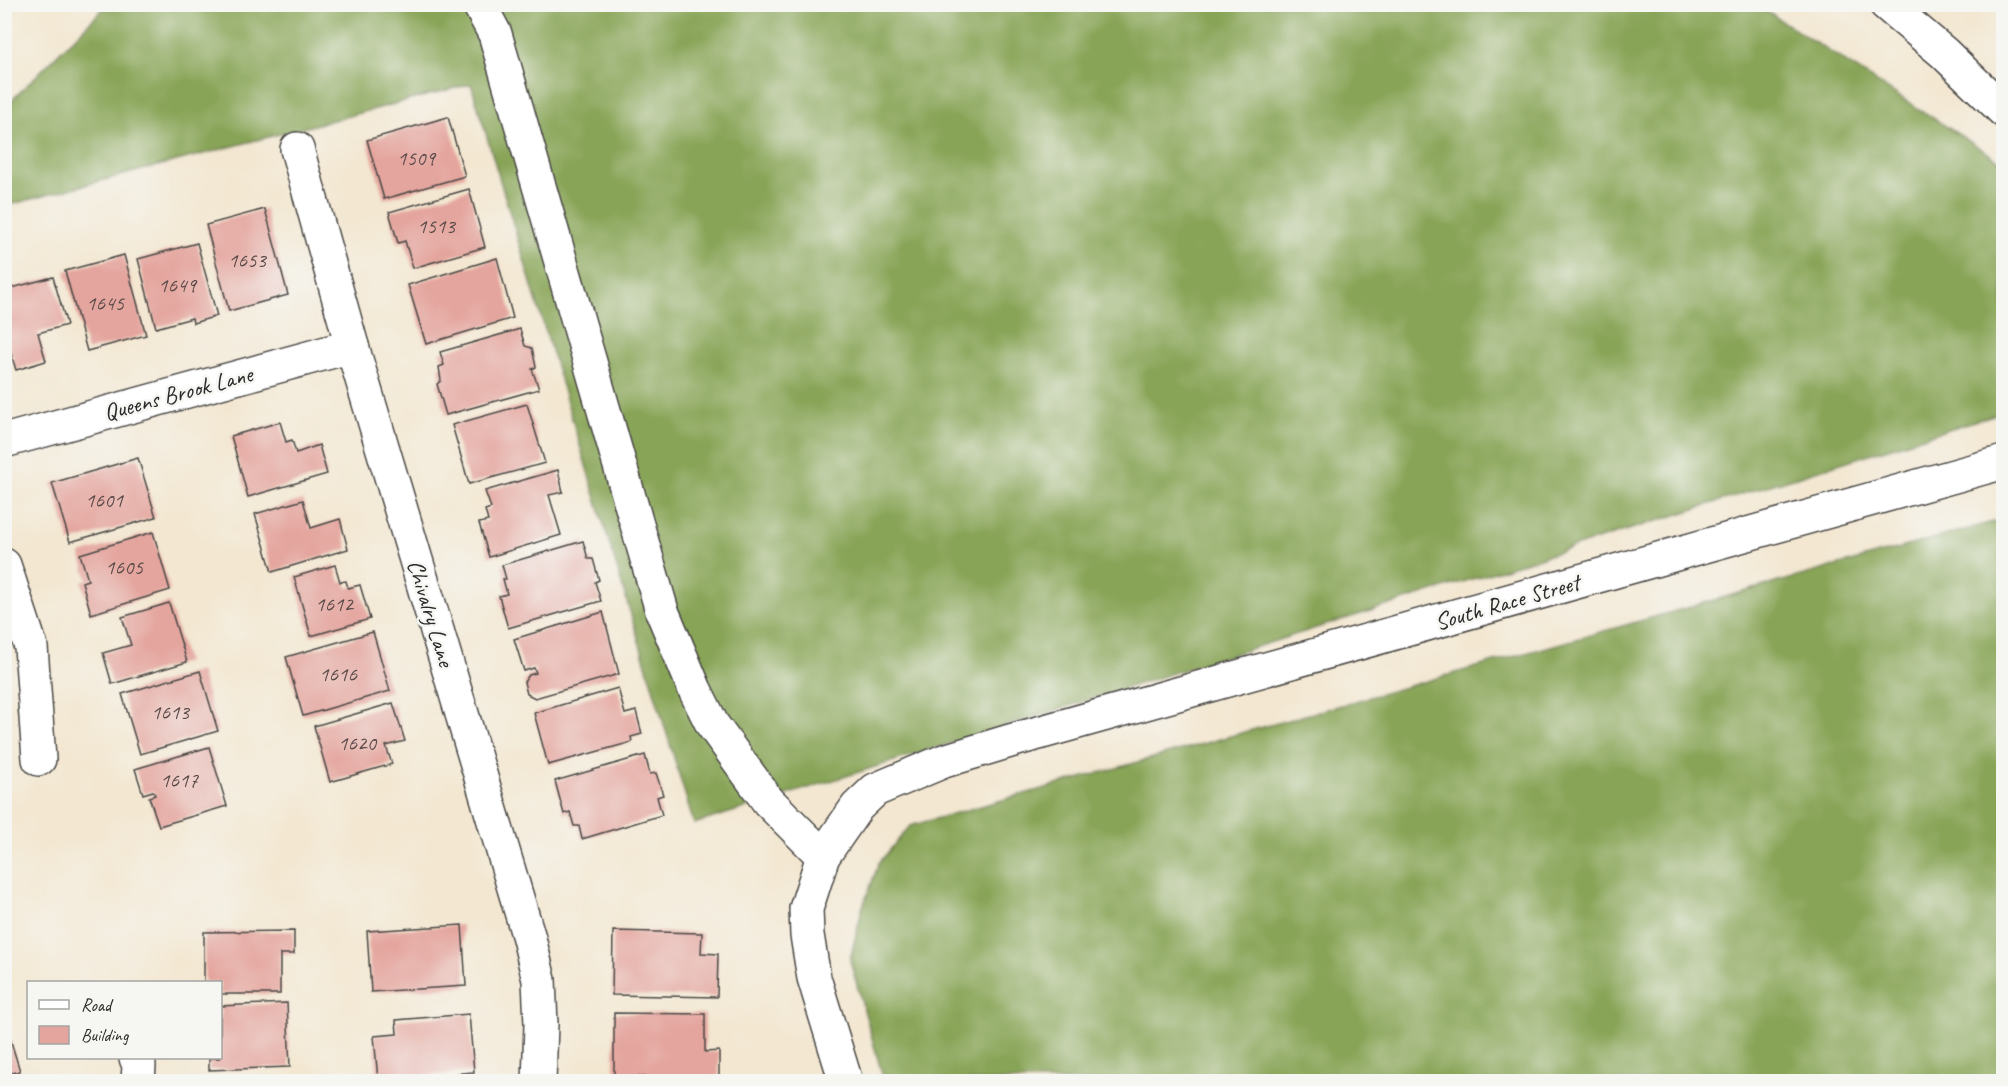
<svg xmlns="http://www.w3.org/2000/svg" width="2008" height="1086" font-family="Caveat,sans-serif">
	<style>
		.forest { fill: #88a456; stroke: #5a6840; stroke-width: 1.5 }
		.building { fill: #e4a59e }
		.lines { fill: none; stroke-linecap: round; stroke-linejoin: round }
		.minor-casing { stroke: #494744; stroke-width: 36 }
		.minor { stroke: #fff; stroke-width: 33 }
		.labels { text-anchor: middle; stroke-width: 5; stroke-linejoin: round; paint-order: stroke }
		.number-label { font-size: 21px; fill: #594a48 }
		.street-label { font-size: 24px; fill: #2b2b2b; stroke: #f6f6f2 }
	</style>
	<rect width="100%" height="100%" fill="#f6f6f2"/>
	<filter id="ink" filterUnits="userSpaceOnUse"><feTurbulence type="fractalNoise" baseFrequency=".0167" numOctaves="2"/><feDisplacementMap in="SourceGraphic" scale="12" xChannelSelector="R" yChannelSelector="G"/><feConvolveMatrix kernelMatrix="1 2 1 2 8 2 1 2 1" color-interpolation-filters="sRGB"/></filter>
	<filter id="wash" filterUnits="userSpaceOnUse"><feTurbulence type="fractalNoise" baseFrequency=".008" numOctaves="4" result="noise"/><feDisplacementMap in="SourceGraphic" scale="24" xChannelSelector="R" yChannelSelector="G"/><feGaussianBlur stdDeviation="1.35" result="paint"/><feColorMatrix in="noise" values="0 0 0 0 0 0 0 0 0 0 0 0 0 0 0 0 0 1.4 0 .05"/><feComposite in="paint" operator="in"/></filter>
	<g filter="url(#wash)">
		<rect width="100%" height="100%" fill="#f3e7d1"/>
		<g class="forest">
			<path d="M 107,5 L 1757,5 L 2003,163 L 2003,412 L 694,824 L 471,84 L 5,206 L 5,107 Z"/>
			<path d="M 2003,519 L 2003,1081 L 884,1081 L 850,960 L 862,909 L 879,863 L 910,826 Z"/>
		</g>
		<g id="blocks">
			<g class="building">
				<path d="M 448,117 L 465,176 L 384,199 L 367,140 Z"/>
				<path d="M 469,189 L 485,247 L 413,268 L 405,241 L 398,243 L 389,212 Z"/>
				<path d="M 265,209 L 288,295 L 229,311 L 206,225 Z"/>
				<path d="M 197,243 L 217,316 L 193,323 L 192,318 L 156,328 L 138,259 Z"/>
				<path d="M 124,255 L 146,335 L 87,351 L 65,271 Z"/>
				<path d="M 497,258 L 513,318 L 426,344 L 408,285 Z"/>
				<path d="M 53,277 L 67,325 L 38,333 L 46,361 L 16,370 L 4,330 L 4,290 Z"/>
				<path d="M 520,329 L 525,346 L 532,348 L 536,367 L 532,369 L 539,389 L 446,415 L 437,384 L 441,381 L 439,367 L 444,365 L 440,352 Z"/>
				<path d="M 527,404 L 545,463 L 469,484 L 452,425 Z"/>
				<path d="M 280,422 L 286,442 L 292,440 L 296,453 L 319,445 L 327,474 L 248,497 L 231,436 Z"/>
				<path d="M 138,458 L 156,517 L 70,542 L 52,483 Z"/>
				<path d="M 558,470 L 563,492 L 549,495 L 561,535 L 489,557 L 479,523 L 488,521 L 485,510 L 491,508 L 485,491 Z"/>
				<path d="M 303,500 L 311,528 L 340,519 L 348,549 L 272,572 L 255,514 Z"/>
				<path d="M 153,532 L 170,590 L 91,614 L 82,582 L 88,580 L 80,554 Z"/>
				<path d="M 583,541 L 588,559 L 593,559 L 599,580 L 595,582 L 601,601 L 508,628 L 499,596 L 507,594 L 503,579 L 506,579 L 502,565 Z"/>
				<path d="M 335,565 L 340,582 L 346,581 L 348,588 L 360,585 L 370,619 L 311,636 L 294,577 Z"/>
				<path d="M 169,603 L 187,662 L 112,684 L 103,653 L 131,645 L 122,617 Z"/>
				<path d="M 603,612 L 619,674 L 535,698 L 527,694 L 524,682 L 529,675 L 536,673 L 534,668 L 524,671 L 514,639 Z"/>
				<path d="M 373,632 L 390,691 L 303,716 L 286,657 Z"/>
				<path d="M 200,671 L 218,731 L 140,754 L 122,694 Z"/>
				<path d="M 618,688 L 625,714 L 636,711 L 642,734 L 631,737 L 632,742 L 548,765 L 534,713 Z"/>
				<path d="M 393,703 L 405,741 L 386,746 L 392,764 L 330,782 L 314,726 Z"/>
				<path d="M 209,747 L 227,806 L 159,826 L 149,797 L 155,795 L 153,791 L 143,794 L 135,769 Z"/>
				<path d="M 645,755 L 650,774 L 656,773 L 663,795 L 657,797 L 662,815 L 582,839 L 579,826 L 574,826 L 570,812 L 564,814 L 555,781 Z"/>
				<path d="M 462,925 L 466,986 L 371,992 L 367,931 Z"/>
				<path d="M 294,931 L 294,954 L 280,954 L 280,994 L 220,994 L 220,982 L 204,982 L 204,932 Z"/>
				<path d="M 613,931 L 702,933 L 701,953 L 718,954 L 717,997 L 612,995 Z"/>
				<path d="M 287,1003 L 290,1067 L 209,1070 L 209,1058 L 220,1058 L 220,1006 Z"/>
				<path d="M 614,1013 L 705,1014 L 705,1052 L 719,1051 L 719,1077 L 614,1077 Z"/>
				<path d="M 469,1014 L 474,1072 L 378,1080 L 374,1036 L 397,1034 L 396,1020 Z"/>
				<path d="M 8,1032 L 20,1071 L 5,1075 L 5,1033 Z"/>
				<path d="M 44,1076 L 46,1082 L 28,1082 L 28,1081 Z"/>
				<rect x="207" y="1079" width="90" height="3"/>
			</g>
		</g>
	</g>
	<g filter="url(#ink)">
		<use href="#blocks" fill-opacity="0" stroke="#494744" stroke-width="1.5"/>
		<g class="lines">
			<g class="minor-casing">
				<g id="minor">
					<path d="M 479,4 L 495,34 L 662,611 L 695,690 L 712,724 L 768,801 L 823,856"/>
					<path d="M 1886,4 L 1944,53 L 2004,111"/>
					<path d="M 297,149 L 352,346 L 529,938 L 539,980 L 541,1024 L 539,1082"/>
					<path d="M 4,441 L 352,346"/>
					<path d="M 4,565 L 31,647 L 39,759"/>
					<path d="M 136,1058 L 139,1065 L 138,1082"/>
					<path d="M 846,1082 L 814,978 L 807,935 L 806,909 L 823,856 L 857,807 L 875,790 L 944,761 L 1010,741 L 2004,462"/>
				</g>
			</g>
			<use href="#minor" class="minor"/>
		</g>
	</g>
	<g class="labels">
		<g class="number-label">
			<text x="416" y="165">1509</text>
			<text x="436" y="233">1513</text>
			<text x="247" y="267">1653</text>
			<text x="177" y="292">1649</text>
			<text x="105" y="310">1645</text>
			<text x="104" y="507">1601</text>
			<text x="124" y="574">1605</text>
			<text x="334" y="611">1612</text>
			<text x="338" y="681">1616</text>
			<text x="170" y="719">1613</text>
			<text x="357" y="750">1620</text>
			<text x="179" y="787">1617</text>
		</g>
		<g class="street-label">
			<text transform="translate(178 393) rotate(-15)" y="8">Queens Brook Lane</text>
			<text transform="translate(1507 602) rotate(-16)" y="8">South Race Street</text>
			<text transform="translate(431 613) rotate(73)" y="8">Chivalry Lane</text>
		</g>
	</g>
	<rect width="2008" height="1086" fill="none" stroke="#f6f6f2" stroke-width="24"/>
	<rect x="27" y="981" width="195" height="78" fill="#f6f6f2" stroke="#a5a5a2" stroke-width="1.5"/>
	<rect x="39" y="1000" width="30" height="9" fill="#ffffff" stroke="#a5a5a2" stroke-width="1.5"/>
	<text x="81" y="1011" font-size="18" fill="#2b2b2b">Road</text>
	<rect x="39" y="1026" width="30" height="18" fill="#e4a59e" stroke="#a5a5a2" stroke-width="1.5"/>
	<text x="81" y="1041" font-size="18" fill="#2b2b2b">Building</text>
</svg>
